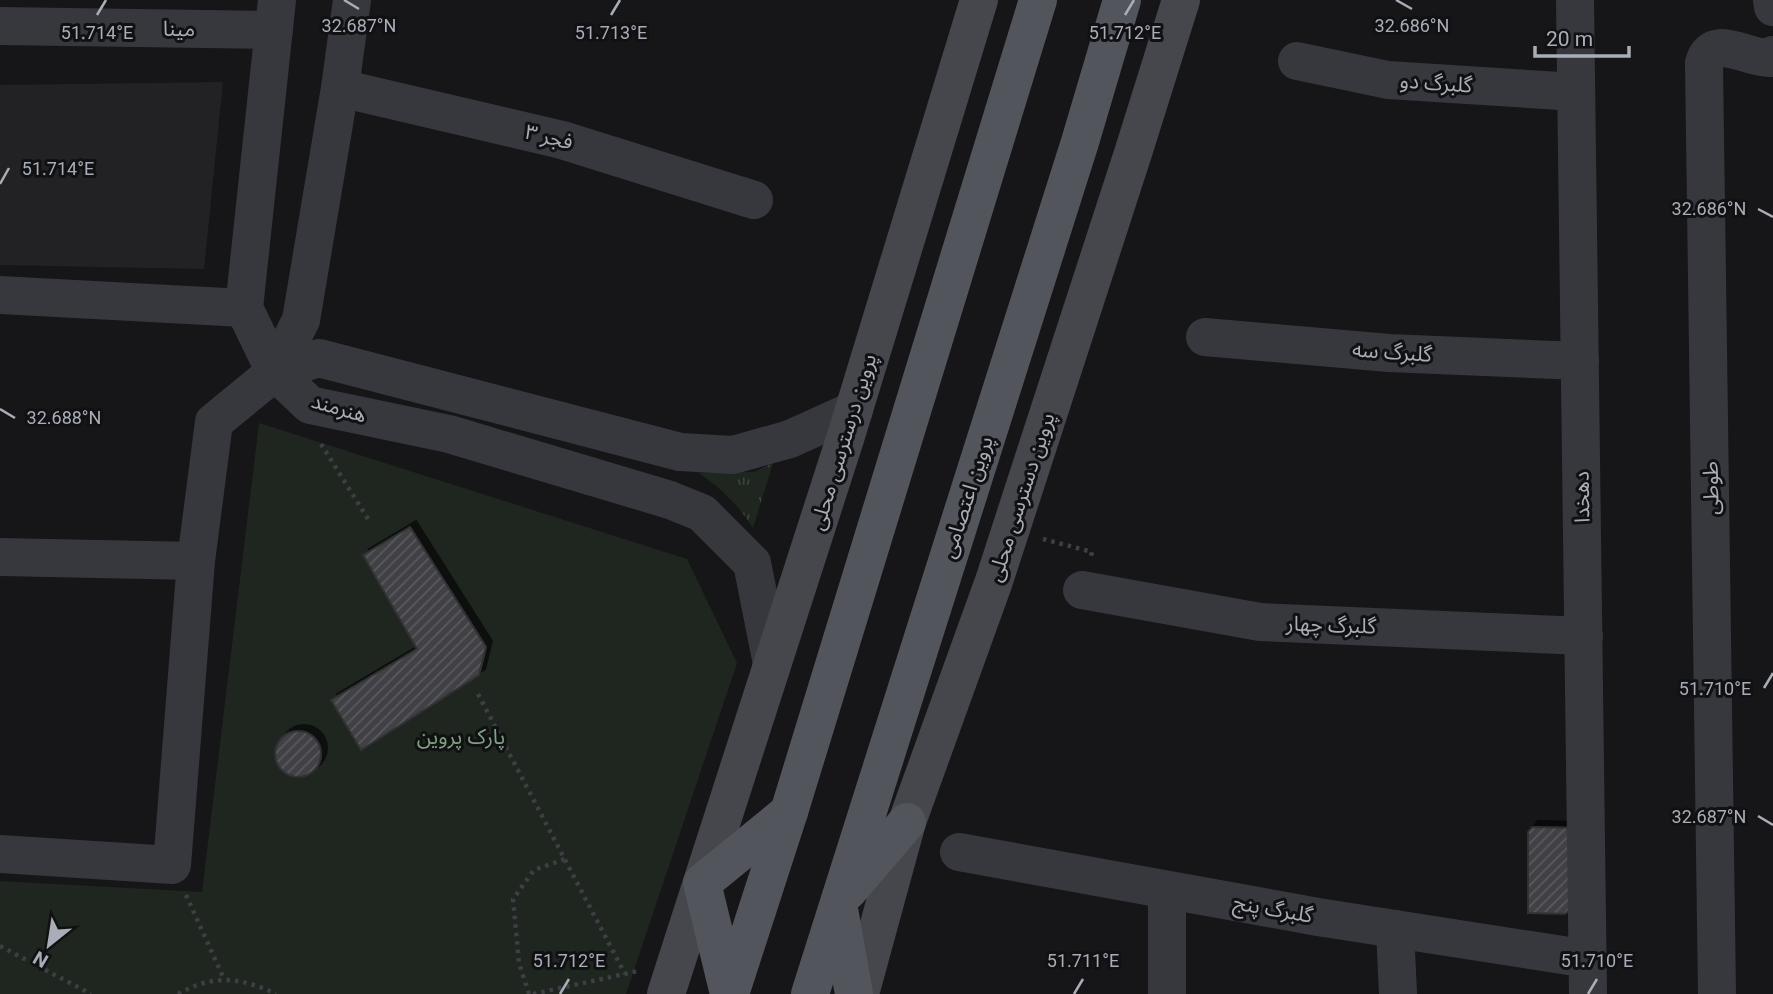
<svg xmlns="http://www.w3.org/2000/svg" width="1773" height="994" font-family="Roboto,'Noto Sans Arabic',sans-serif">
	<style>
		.built { fill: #222225 }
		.grass { fill: url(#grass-tufts) }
		.park { fill: #1e261f }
		.building { fill: url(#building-hatch); stroke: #303034; stroke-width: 2; filter: url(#shadow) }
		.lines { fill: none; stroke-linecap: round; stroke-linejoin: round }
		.path { stroke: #3d3f44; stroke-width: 4.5; stroke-dasharray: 3.5 5; stroke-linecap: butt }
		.minor { stroke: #37383d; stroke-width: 38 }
		.tertiary { stroke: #37383d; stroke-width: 38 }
		.secondary { stroke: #45474d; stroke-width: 38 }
		.primary { stroke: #53555c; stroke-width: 38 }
		.ticks { fill: none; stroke: #a8adb8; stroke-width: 2.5 }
		.labels { text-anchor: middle; stroke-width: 6; stroke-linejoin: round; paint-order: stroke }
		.street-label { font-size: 21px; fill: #a8adb8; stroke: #111113 }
		.park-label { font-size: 21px; fill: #7fa381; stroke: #111113 }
		.ticks-label { font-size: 18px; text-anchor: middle; fill: #a8adb8; stroke: #111113; stroke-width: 6; stroke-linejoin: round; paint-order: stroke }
	</style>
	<defs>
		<pattern id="grass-tufts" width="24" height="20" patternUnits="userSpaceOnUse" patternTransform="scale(1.75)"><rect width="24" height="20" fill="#1e261f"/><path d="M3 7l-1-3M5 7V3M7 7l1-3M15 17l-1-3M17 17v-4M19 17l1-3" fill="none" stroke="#3c433d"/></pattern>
		<pattern id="building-hatch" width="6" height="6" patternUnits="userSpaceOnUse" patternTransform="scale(1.75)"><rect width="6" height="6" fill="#404145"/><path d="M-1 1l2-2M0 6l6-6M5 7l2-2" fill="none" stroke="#595a5e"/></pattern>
		<filter id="shadow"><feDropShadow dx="6" dy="-6" stdDeviation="0" flood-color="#0009"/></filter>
	</defs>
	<rect width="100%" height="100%" fill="#161618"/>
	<path class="built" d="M 223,82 L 204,269 L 0,265 L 0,85 Z"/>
	<path class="grass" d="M 773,463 L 753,528 C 738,505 722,489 699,473 L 754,472 Z"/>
	<path class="park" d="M 259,423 L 687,559 L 737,663 L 626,994 L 0,994 L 0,881 L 202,892 Z"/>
	<g class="building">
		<path d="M 410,527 L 486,647 L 479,675 L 361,750 L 331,700 L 417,649 L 363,555 Z"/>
		<circle cx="298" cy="754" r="23"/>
		<path d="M 1532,827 L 1582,828 L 1583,899 L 1565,914 L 1528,913 L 1528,832 Z"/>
	</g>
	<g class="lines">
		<g class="path">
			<path d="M 321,444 L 368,519"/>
			<path d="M 1043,539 L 1092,552 L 1091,556"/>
			<path d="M 478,694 L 625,974"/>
			<path d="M 186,895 L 224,979"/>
			<path d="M 0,946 L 91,994"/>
			<path d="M 178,994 C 213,974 241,977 276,994"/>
			<path d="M 529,994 L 519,963 L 513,899 L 534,870 L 565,859"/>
			<path d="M 533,994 L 638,971"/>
		</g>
		<g class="minor">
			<path d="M 1575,0 L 1588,994"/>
			<path d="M 1772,0 L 1773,7"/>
			<path d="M 0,26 L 274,30"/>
			<path d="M 1297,61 L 1388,80 L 1576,92"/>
			<path d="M 340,88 L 562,140 L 754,200"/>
			<path d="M 0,295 L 244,308"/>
			<path d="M 1205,337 L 1389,353 L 1580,361"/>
			<path d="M 0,557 L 196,561"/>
			<path d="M 1082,590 L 1260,622 L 1584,636"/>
			<path d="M 959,852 L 1318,917 L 1588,959"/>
			<path d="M 0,854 L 172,865 L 196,561 L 214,422 L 275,372"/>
			<path d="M 1167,890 L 1167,994"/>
			<path d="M 1395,929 L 1398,994"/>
			<path d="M 1717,994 L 1704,63 C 1712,32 1747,59 1771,58 L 1773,55"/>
		</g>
		<g class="tertiary">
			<path d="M 277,0 L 244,308 L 275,372 L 310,405 L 449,434 L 670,500 L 702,513 L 752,563 L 772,664"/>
			<path d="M 275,372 L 319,358 L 680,452 L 733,455 L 790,439 L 854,410"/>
			<path d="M 275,372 L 301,320 L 340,88 L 352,0"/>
		</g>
		<g class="secondary">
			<path d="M 666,994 L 845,439 L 979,0"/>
			<path d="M 860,994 L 907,822 L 994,581 L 1134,150 L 1181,0"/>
		</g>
		<g class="primary">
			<path d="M 848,891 L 907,822"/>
			<path d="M 839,909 L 854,994"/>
			<path d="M 729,994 L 702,883 L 789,812"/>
			<path d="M 730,994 L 789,812 L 1038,0"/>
			<path d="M 810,994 L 1080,142 L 1122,0"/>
		</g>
	</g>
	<path class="ticks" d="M 344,0 L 359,9M 1396,0 L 1412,9M 97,15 L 106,0M 611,15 L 620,0M 1125,15 L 1134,0M 0,184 L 9,168M 1758,209 L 1773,217M 0,409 L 15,418M 1764,688 L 1773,673M 1758,816 L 1773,825M 560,994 L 569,979M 1074,994 L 1083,979M 1588,994 L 1597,979"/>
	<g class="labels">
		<g class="street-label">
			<text transform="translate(179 29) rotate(1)" y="7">مینا</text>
			<text transform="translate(1436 83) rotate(4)" y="7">گلبرگ دو</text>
			<text transform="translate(549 137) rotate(14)" y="7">فجر ۳</text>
			<text transform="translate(1392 352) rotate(4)" y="7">گلبرگ سه</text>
			<text transform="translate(339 408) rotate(16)" y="7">هنرمند</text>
			<text transform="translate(843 442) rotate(-73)" y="7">پروین درسترسی محلی</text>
			<text transform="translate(1711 488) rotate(-91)" y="7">طوطی</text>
			<text transform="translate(967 497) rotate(-72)" y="7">پروین اعتصامی</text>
			<text transform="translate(1021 497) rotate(-72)" y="7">پروین دسترسی محلی</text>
			<text transform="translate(1582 497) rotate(-91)" y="7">دهخدا</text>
			<text transform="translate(1331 625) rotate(2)" y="7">گلبرگ چهار</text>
			<text transform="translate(1273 909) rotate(10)" y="7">گلبرگ پنج</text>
		</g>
		<g class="park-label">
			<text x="461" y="744">پارک پروین</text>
		</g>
	</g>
	<g class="ticks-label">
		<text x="359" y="32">32.687°N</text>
		<text x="1412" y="32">32.686°N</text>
		<text x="97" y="39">51.714°E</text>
		<text x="611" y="39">51.713°E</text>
		<text x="1125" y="39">51.712°E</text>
		<text x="58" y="175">51.714°E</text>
		<text x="1709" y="215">32.686°N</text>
		<text x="64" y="424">32.688°N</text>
		<text x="1715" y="695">51.710°E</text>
		<text x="1709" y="823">32.687°N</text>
		<text x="569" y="967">51.712°E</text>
		<text x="1083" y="967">51.711°E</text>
		<text x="1597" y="967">51.710°E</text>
	</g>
	<g transform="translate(49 945) rotate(210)" stroke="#111113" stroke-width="5" paint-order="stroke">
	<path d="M0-5L12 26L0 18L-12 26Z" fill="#a8adb8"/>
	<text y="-10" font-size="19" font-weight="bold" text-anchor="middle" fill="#a8adb8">N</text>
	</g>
	<path d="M1535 46v10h94v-10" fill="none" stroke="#a8adb8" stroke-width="3.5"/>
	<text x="1546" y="46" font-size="21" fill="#a8adb8" stroke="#111113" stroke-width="5" paint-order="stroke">20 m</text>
</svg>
